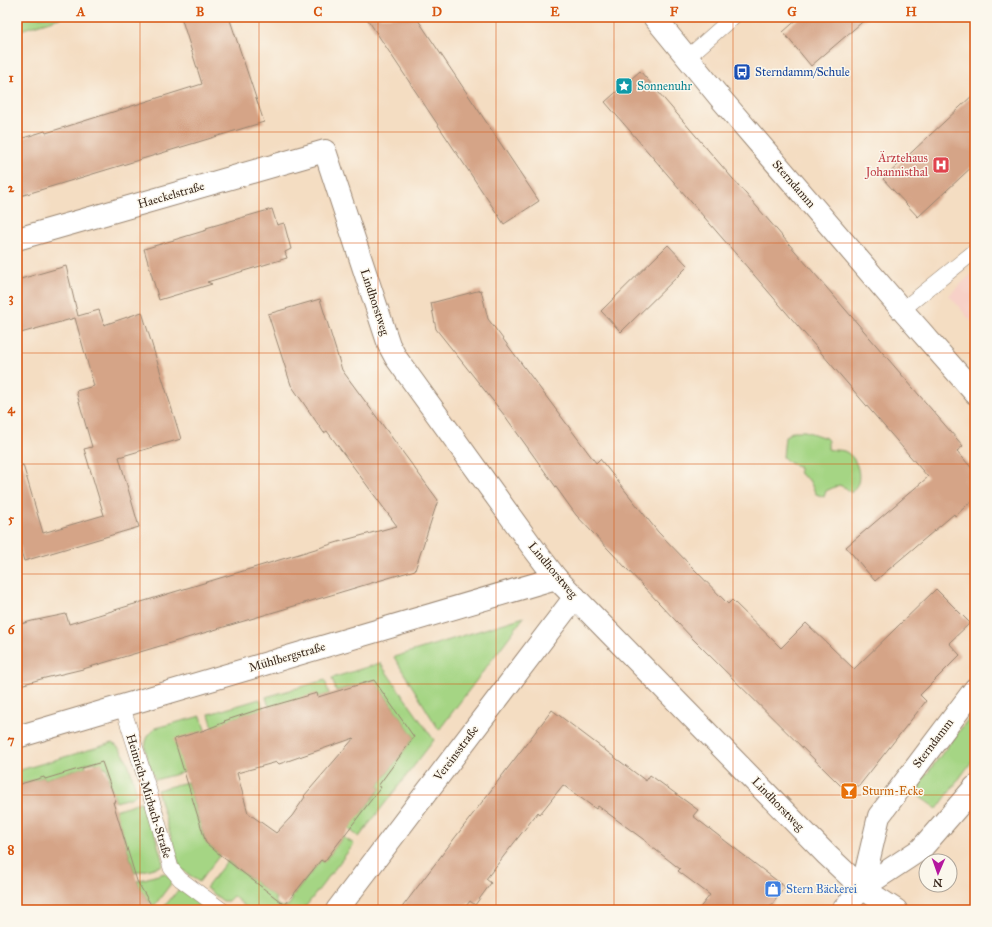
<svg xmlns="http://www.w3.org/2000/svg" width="992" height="927" font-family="'IM FELL Great Primer',serif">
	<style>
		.built { fill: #f7d1c8 }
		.green { fill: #a5d584; stroke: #708051 }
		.building { fill: #d5a487; fill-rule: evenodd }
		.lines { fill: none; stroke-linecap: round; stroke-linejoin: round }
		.lane-casing { stroke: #988470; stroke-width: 16 }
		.street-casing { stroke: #988470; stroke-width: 24 }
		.secondary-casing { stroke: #988470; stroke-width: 24 }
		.lane { stroke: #fff; stroke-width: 15 }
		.street { stroke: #fff; stroke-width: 22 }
		.secondary { stroke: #fff; stroke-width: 22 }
		.grid { fill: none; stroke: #d7540e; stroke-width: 1; stroke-opacity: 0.55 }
		.labels { text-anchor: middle; stroke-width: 3; stroke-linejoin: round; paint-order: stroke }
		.transit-label { font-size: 12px; fill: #164399; stroke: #fbf7ec; text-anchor: start }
		.culture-label { font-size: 12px; fill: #0d838f; stroke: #fbf7ec; text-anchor: start }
		.health-label { font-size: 12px; fill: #be3a42; stroke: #fbf7ec; text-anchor: end }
		.street-label { font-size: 12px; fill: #3b2a1e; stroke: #fbf7ec }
		.food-label { font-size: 12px; fill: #c56008; stroke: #fbf7ec; text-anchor: start }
		.shop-label { font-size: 12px; fill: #366cbe; stroke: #fbf7ec; text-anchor: start }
		.neatline { fill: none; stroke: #d7540e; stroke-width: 1.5 }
		.grid-label { font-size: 13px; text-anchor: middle; font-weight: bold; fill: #d7540e }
	</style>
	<rect width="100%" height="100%" fill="#fbf7ec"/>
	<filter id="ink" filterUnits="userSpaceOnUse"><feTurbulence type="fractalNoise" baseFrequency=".025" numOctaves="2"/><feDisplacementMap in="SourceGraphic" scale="8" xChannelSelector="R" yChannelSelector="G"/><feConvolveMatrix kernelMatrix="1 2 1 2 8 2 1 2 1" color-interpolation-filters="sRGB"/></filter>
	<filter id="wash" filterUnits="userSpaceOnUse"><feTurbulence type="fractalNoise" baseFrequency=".012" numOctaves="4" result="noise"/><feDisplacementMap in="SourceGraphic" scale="16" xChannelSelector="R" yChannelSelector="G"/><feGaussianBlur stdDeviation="0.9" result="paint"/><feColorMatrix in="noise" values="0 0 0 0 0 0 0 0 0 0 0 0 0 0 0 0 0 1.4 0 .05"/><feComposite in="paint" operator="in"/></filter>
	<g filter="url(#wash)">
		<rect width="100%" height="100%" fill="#f4ddc2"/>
		<path class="built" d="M 975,271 L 975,326 L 949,295 Z"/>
		<g class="green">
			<path d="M 17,17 L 63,17 L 17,31 Z"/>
			<path d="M 793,431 L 805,431 L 826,438 L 828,441 L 828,449 C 834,451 841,449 846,452 C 856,457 861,472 858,483 C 857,486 853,490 851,493 L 846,488 L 839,485 L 826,491 L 824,497 L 816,494 L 809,480 L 800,474 L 798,466 L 789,463 L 783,457 L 785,437 Z"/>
			<path d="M 524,617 L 439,730 L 394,657 Z"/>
			<path d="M 380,663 L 434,740 L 359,837 L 346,827 L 361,813 L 381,788 L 378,786 L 414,737 L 374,680 L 336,691 L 332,678 Z"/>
			<path d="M 325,680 L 329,694 L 270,710 L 266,697 Z"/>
			<path d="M 260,699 L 264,711 L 258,710 L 225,721 L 225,725 L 213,728 L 209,714 Z"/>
			<path d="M 975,710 L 975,757 L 937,809 L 913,792 Z"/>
			<path d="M 201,716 L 205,730 L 184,772 L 155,780 C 149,762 137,743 155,728 Z"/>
			<path d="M 112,743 C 129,752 131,776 137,793 L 133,797 L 116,802 L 108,777 L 109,777 L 107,768 L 94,762 L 85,764 L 86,767 L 45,779 L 44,777 L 17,785 L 17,771 Z"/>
			<path d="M 187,782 L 206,843 L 220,855 L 199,882 L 180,868 L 157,790 Z"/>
			<path d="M 140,802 L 146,803 L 163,863 L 161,866 L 135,873 L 115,810 Z"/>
			<path d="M 343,837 L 354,844 L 303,910 L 249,910 L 233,896 L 228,901 L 223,901 L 206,888 L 227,861 L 275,897 C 275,906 281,908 288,906 L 292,900 L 292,897 L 321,860 L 324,862 Z"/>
			<path d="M 165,873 L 172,880 L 170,885 L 154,906 L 145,896 L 137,881 Z"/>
			<path d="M 181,887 L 214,910 L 161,910 Z"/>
		</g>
		<g id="blocks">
			<g class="building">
				<path d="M 181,17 L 229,17 L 264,122 L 17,197 L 17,140 L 45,131 L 46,133 L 202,84 Z"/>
				<path d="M 366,17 L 416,17 L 539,201 L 504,224 Z"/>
				<path d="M 800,17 L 868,17 L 811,66 L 783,32 Z"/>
				<path d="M 640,71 L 963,446 L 957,451 L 975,472 L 975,498 L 955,516 L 954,514 L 875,581 L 846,547 L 928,477 L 605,102 Z"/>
				<path d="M 975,93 L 975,164 L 918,217 L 883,179 Z"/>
				<path d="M 272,209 L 277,225 L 284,223 L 291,249 L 285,252 L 287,258 L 207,282 L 212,284 L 159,300 L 144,249 L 207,230 L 206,228 Z"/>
				<path d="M 668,245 L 688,266 L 621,332 L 601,311 Z"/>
				<path d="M 66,266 L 78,316 L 99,310 L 104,325 L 142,312 L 181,439 L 119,457 L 139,527 L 24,561 L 17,538 L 17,466 L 23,465 L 43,533 L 104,515 L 84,449 L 92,447 L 76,391 L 94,386 L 75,318 L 17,334 L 17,280 Z"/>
				<path d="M 481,290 L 488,319 L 596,463 L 600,459 L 658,532 L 728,604 L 732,600 L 781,648 L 806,623 L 854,669 L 936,589 L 970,623 L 949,643 L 960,655 L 920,695 L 926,701 L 859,786 L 841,786 L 693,639 L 576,515 L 505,416 L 436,329 L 431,303 Z"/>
				<path d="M 320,299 L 342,370 L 438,500 L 415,570 L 83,669 L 41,679 L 17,686 L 17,625 L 32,621 L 66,614 L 69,624 L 345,540 L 397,526 L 327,431 L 324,433 L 291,385 L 268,314 Z"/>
				<path d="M 374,680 L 414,737 L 378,786 L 381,787 L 324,862 L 321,860 L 285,905 L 220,855 L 206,843 L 174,739 L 205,730 L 225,722 L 224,721 L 254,711 L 317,693 L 318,697 ZM 354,738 L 304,796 L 305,797 L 292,816 L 276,833 L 248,813 L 237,773 L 277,762 L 279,764 Z"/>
				<path d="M 552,710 L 646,781 L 650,775 L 698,810 L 693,816 L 785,887 L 768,910 L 698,910 L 710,895 L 678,871 L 680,869 L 647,843 L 647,842 L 598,806 L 596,809 L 563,785 L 540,814 L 538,812 L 486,879 L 491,883 L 475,905 L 470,901 L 463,910 L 400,910 Z"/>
				<path d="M 102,762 L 116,802 L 113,802 L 137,881 L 154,910 L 17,910 L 17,785 L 44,777 L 45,779 Z"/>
			</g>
		</g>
	</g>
	<g filter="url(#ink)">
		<use href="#blocks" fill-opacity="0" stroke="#988470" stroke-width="1"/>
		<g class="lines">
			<g class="lane-casing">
				<g id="lane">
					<path d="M 687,58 L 733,17"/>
					<path d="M 902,310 L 975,251"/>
					<path d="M 122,705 L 148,787 L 171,868 L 180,879 L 222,910"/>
				</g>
			</g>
			<g class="street-casing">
				<g id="street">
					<path d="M 17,239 L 325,151 L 389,345 L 396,358 L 531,545 L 556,578 L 827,855 L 862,888 L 896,910"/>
					<path d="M 17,737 L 556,578"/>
					<path d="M 337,910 L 575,597"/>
				</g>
			</g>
			<g class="secondary-casing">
				<g id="secondary">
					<path d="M 654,17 L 721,99 L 902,310 L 975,393"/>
					<path d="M 862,888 L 879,816 L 975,689"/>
					<path d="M 843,910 L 862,888 L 921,849 L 975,787"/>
				</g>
			</g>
			<use href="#lane" class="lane"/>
			<use href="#street" class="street"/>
			<use href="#secondary" class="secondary"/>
		</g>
	</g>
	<path class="grid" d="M 140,17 L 140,910M 259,17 L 259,910M 378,17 L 378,910M 496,17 L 496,910M 614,17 L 614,910M 733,17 L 733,910M 852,17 L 852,910M 17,132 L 975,132M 17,243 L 975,243M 17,353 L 975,353M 17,464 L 975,464M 17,574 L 975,574M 17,684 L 975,684M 17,795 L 975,795"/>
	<defs>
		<g id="bus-square" transform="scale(0.9)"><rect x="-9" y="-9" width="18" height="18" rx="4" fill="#1a4fb4" stroke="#fbf7ec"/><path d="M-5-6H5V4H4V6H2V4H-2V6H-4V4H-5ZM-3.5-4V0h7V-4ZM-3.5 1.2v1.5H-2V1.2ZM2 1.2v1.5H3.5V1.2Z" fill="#fff"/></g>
		<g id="sight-square" transform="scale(0.9)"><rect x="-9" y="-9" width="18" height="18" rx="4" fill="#0f9aa8" stroke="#fbf7ec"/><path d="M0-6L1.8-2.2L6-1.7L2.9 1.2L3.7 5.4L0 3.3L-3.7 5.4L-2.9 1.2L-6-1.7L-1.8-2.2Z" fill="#fff"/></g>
		<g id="hospital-square" transform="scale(0.9)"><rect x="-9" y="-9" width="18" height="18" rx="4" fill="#e0444e" stroke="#fbf7ec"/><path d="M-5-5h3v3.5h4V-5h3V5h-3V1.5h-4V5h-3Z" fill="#fff"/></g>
		<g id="bar-square" transform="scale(0.9)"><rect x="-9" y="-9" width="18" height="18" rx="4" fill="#e8710a" stroke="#fbf7ec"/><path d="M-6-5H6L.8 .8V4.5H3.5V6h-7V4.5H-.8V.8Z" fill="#fff"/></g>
		<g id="shop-square" transform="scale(0.9)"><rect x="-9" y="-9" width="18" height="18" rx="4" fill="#3f7fe0" stroke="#fbf7ec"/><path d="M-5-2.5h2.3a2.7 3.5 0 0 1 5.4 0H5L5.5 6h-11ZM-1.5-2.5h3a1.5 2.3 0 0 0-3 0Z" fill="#fff"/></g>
	</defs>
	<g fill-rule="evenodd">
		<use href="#bus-square" x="742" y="72"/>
		<use href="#sight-square" x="624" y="86"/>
		<use href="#hospital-square" x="941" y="165"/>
		<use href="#bar-square" x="849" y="791"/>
		<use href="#shop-square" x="773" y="889"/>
	</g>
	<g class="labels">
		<g class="transit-label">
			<text x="755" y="76">Sterndamm/Schule</text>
		</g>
		<g class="culture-label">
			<text x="637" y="90">Sonnenuhr</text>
		</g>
		<g class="health-label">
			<text x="928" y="162">Ärztehaus<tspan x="928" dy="14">Johannisthal</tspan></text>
		</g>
		<g class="street-label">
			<text transform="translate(794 184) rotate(49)" y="4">Sterndamm</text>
			<text transform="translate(171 195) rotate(-16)" y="4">Haeckelstraße</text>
			<text transform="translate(375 302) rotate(72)" y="4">Lindhorstweg</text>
			<text transform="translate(553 570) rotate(50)" y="4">Lindhorstweg</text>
			<text transform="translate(287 657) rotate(-16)" y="4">Mühlbergstraße</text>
			<text transform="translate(933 743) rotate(-53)" y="4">Sterndamm</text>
			<text transform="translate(456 753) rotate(-53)" y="4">Vereinsstraße</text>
			<text transform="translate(149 796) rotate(73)" y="4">Heinrich-Mirbach-Straße</text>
			<text transform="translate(778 804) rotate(46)" y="4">Lindhorstweg</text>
		</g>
		<g class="food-label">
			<text x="862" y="795">Sturm-Ecke</text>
		</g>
		<g class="shop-label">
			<text x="786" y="893">Stern Bäckerei</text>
		</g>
	</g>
	<rect width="992" height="927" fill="none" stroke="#fbf7ec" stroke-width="44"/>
	<g transform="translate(938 873) rotate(182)"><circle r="19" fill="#fbf7ec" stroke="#aea59a"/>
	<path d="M0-3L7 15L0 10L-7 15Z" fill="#b5179e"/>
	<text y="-6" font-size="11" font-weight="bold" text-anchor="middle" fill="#3b2a1e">N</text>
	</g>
	<rect x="22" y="22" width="948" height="883" class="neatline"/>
	<g class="grid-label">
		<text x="81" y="16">A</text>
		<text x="200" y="16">B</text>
		<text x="318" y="16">C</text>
		<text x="437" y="16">D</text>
		<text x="555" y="16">E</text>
		<text x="674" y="16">F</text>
		<text x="792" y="16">G</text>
		<text x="911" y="16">H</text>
		<text x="11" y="82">1</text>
		<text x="11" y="192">2</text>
		<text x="11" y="302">3</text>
		<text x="11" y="413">4</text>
		<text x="11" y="523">5</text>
		<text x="11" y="634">6</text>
		<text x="11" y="744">7</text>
		<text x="11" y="854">8</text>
	</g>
</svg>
